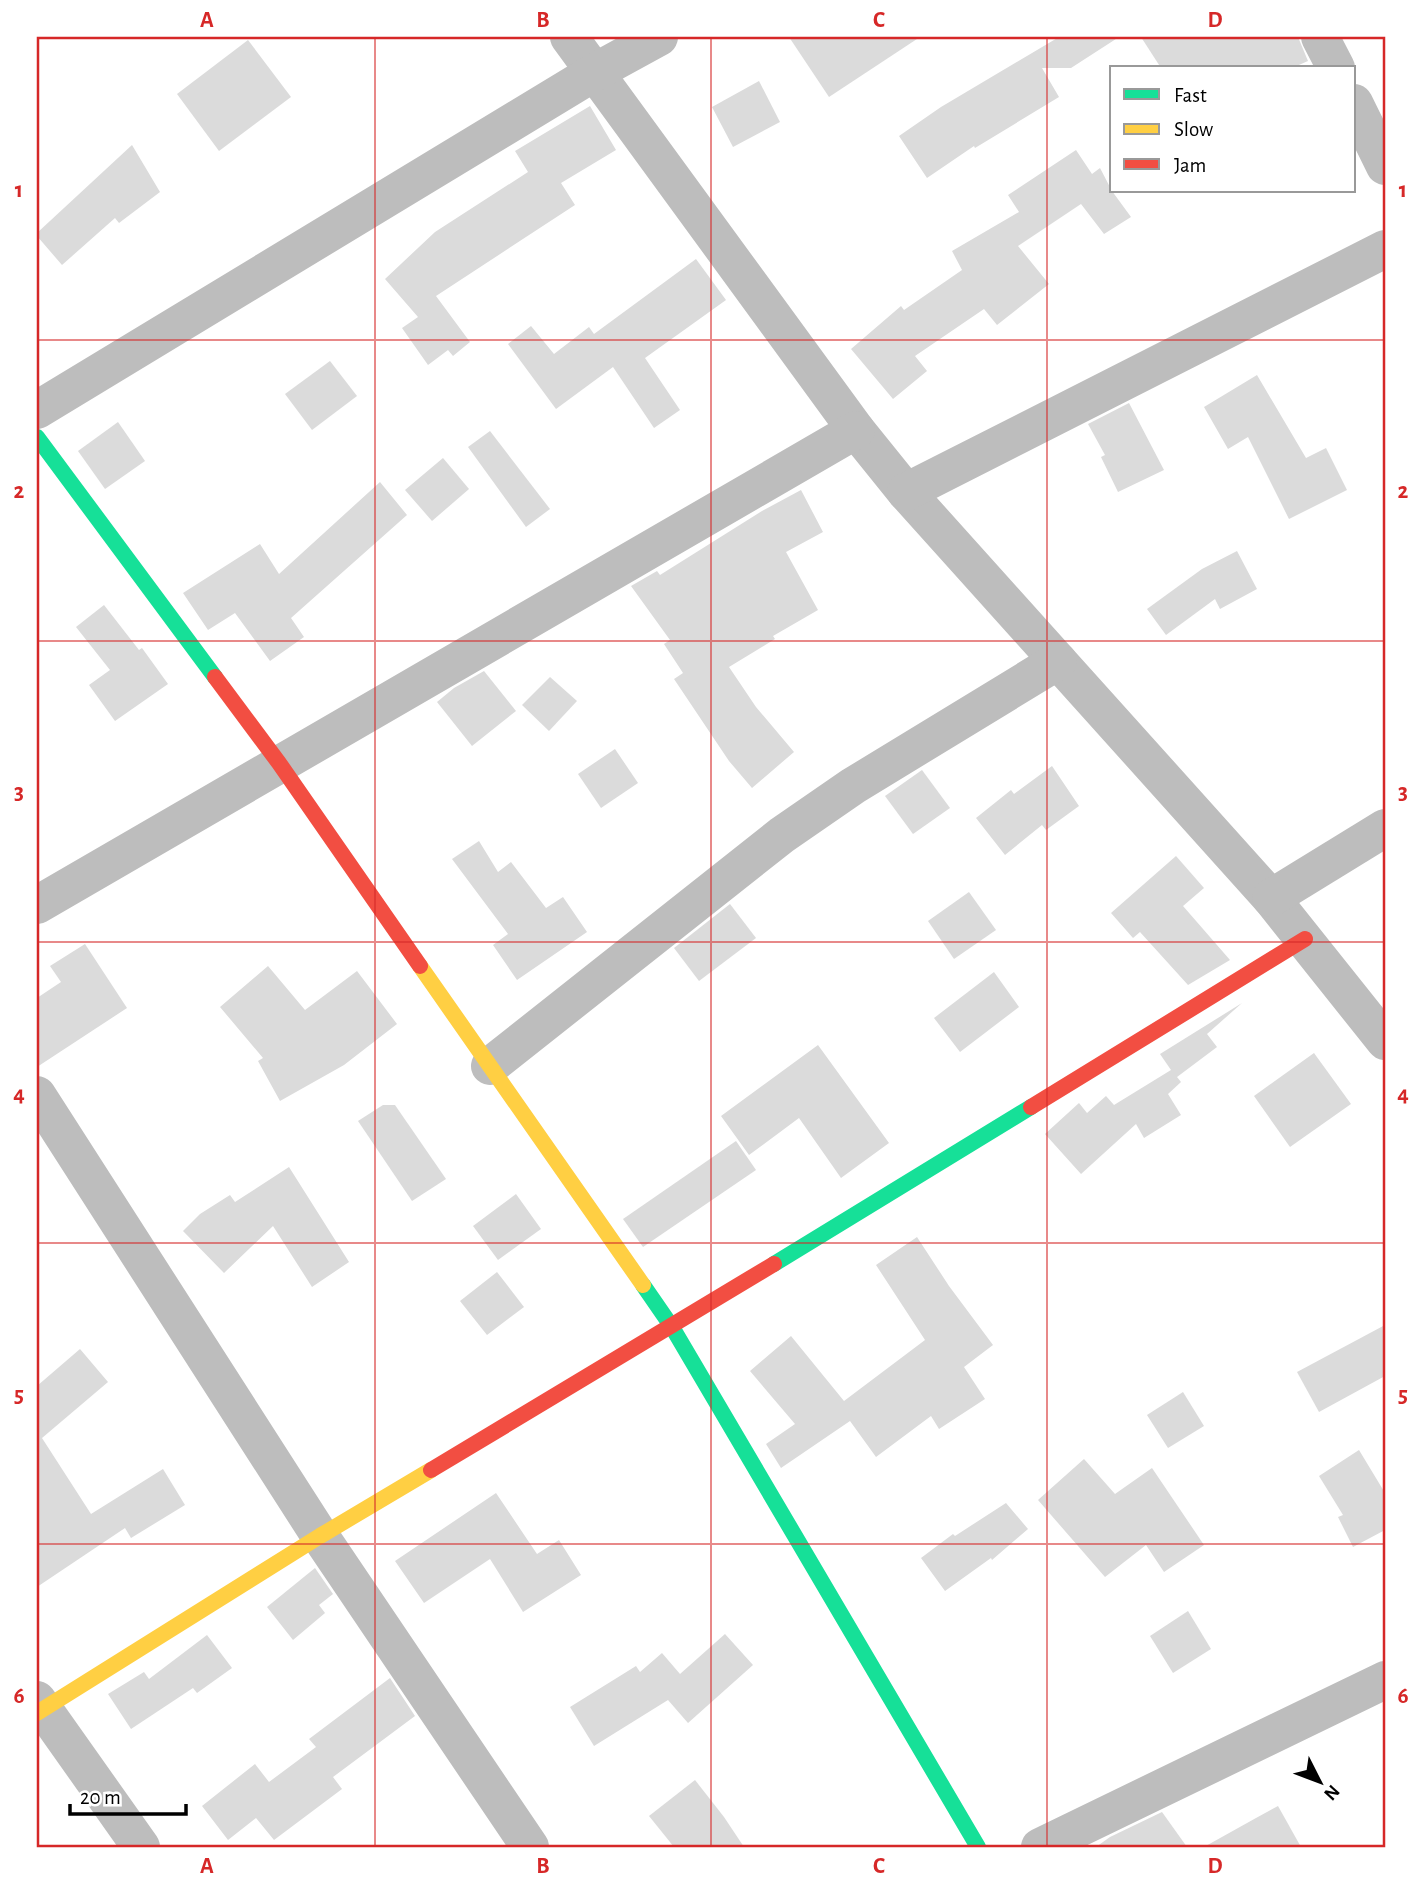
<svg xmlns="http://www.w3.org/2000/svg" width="1422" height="1884" font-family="'Alegreya Sans',sans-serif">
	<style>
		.building { fill: #dbdbdb }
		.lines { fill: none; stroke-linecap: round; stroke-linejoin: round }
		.street { stroke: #bdbdbd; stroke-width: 38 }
		.fast { stroke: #16e098; stroke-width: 16 }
		.slow { stroke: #ffcf43; stroke-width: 16 }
		.jam { stroke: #f24e42; stroke-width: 16 }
		.grid { fill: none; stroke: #d62828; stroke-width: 2; stroke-opacity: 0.55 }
		.neatline { fill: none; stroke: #d62828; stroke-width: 2.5 }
		.grid-label { font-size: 23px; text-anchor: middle; font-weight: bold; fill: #d62828 }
	</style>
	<rect width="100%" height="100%" fill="#fff"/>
	<g class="building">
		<path d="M 789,37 L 920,37 L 829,97 Z"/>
		<path d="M 1059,37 L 1119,37 L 1071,68 L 1042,68 L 1059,97 L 975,148 L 974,146 L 927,178 L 899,136 L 941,107 Z"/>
		<path d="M 1141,37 L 1298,37 L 1308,61 L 1292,68 L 1161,68 Z"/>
		<path d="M 248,40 L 291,97 L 219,151 L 177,94 Z"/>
		<path d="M 759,81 L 780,122 L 733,147 L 712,107 Z"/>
		<path d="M 590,106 L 616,150 L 561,183 L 575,205 L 436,296 L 470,342 L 453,356 L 448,350 L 428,365 L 402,328 L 418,317 L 385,279 L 435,232 L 528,172 L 515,151 Z"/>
		<path d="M 132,145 L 160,192 L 119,223 L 115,218 L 62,265 L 37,236 L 37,233 Z"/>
		<path d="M 1076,150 L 1092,174 L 1100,168 L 1112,191 L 1131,217 L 1104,234 L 1081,204 L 1018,246 L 1049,284 L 997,325 L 984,309 L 915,356 L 927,371 L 893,399 L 851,349 L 901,306 L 904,310 L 962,270 L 952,251 L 1019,212 L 1008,195 Z"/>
		<path d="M 696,259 L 726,300 L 645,358 L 680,410 L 654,428 L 613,367 L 556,409 L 508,344 L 531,326 L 554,354 L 589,327 L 594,334 Z"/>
		<path d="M 330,361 L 357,396 L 312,430 L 285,394 Z"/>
		<path d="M 1257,375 L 1306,458 L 1326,448 L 1347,490 L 1289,519 L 1248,437 L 1228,449 L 1204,407 Z"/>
		<path d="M 1129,403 L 1164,470 L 1118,492 L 1101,457 L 1105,455 L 1088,424 Z"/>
		<path d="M 118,422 L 145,461 L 105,489 L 78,451 Z"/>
		<path d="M 490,431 L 550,509 L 526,527 L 468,447 Z"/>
		<path d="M 443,458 L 469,489 L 432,521 L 405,490 Z"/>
		<path d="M 380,482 L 407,515 L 291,618 L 304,637 L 270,661 L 235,613 L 208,630 L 183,593 L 260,544 L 279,574 Z"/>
		<path d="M 801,490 L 823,532 L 786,552 L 818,610 L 773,636 L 775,639 L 729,667 L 756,707 L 794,752 L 752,788 L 729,761 L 674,679 L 683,673 L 664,644 L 670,640 L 631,586 L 657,571 L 660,575 L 762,511 Z"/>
		<path d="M 1237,551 L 1257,589 L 1220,609 L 1215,599 L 1166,635 L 1147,609 L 1202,569 Z"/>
		<path d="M 104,605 L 139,650 L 142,648 L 168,684 L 115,721 L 89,685 L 110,670 L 76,627 Z"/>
		<path d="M 484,671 L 516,711 L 472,746 L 437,702 L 454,688 Z"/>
		<path d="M 550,677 L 577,701 L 549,731 L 522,705 Z"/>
		<path d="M 615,749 L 638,783 L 601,808 L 578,774 Z"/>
		<path d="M 1052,766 L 1079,806 L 1046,830 L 1042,825 L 1005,855 L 976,818 L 1011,790 L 1014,794 Z"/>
		<path d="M 922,770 L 950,808 L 913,834 L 885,796 Z"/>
		<path d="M 479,841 L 498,872 L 511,862 L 546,908 L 563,897 L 587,932 L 517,980 L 493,945 L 508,934 L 452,859 Z"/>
		<path d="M 1176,856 L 1204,888 L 1183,906 L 1230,960 L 1188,985 L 1140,932 L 1133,938 L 1111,913 Z"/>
		<path d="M 969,892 L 996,930 L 954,959 L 928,921 Z"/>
		<path d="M 730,904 L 756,938 L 699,981 L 674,948 Z"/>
		<path d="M 85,944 L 127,1008 L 37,1067 L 37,998 L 61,982 L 50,966 Z"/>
		<path d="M 268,966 L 305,1010 L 357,971 L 397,1024 L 344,1065 L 280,1101 L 258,1061 L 263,1058 L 220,1007 Z"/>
		<path d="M 994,972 L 1019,1007 L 960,1052 L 934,1018 Z"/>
		<path d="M 1242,1003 L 1207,1034 L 1217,1047 L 1177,1077 L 1181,1082 L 1168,1094 L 1181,1115 L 1144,1138 L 1136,1124 L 1081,1174 L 1045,1134 L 1079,1103 L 1087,1113 L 1106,1096 L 1114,1105 L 1171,1070 L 1160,1054 Z"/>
		<path d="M 818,1045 L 889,1143 L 841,1178 L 799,1118 L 749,1155 L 721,1116 Z"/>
		<path d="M 1314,1053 L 1351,1104 L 1290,1147 L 1254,1096 Z"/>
		<path d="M 383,1105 L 395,1105 L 446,1179 L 412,1201 L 358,1121 Z"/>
		<path d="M 736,1141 L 756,1170 L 643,1247 L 623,1219 Z"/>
		<path d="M 289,1167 L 349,1262 L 312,1287 L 273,1226 L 224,1273 L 183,1231 L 200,1214 L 230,1195 L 235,1202 Z"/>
		<path d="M 516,1194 L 541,1229 L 498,1260 L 473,1226 Z"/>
		<path d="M 917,1237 L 949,1286 L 993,1345 L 964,1367 L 985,1399 L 939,1429 L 931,1416 L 876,1457 L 850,1421 L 781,1468 L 766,1444 L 795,1424 L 750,1371 L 791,1336 L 844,1401 L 925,1340 L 876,1265 Z"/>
		<path d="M 497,1272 L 524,1307 L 487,1335 L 460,1301 Z"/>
		<path d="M 1385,1325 L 1385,1376 L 1319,1412 L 1297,1372 Z"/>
		<path d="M 80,1349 L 108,1382 L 42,1438 L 91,1514 L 163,1469 L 185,1505 L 131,1538 L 125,1528 L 37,1587 L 37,1386 Z"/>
		<path d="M 1183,1392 L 1204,1426 L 1168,1448 L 1147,1415 Z"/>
		<path d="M 1359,1450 L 1385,1493 L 1385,1530 L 1353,1547 L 1338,1517 L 1343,1515 L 1319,1476 Z"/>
		<path d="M 1084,1459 L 1115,1494 L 1152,1468 L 1204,1545 L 1164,1572 L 1146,1545 L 1105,1577 L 1038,1500 Z"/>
		<path d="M 496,1493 L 537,1554 L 559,1540 L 581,1575 L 523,1612 L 490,1559 L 424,1603 L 395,1561 Z"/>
		<path d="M 1006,1503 L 1028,1529 L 992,1560 L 991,1558 L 945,1591 L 921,1558 L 953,1534 L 955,1536 Z"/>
		<path d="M 315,1568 L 333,1594 L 319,1605 L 325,1613 L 293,1640 L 267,1607 Z"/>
		<path d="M 1188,1611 L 1211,1649 L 1173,1673 L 1150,1636 Z"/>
		<path d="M 725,1634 L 753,1665 L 688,1723 L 668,1700 L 594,1746 L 570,1707 L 636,1666 L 640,1672 L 662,1653 L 680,1674 Z"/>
		<path d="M 207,1635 L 232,1668 L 197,1693 L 193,1688 L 131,1729 L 108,1694 L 144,1672 L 149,1679 Z"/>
		<path d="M 390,1678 L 415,1716 L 333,1777 L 342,1789 L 274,1840 L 256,1818 L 228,1840 L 202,1806 L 255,1764 L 269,1782 L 316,1747 L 309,1739 Z"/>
		<path d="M 695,1780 L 724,1817 L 744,1847 L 674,1847 L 649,1816 Z"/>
		<path d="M 1278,1806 L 1301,1847 L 1204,1847 L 1256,1818 Z"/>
		<path d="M 1162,1812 L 1187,1847 L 1096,1847 L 1110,1837 Z"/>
	</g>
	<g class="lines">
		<g class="street">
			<path d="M 569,37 L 856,430 L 906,492 L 1271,898 L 1385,1041"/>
			<path d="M 1320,37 L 1336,68"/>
			<path d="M 1354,103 L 1385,166"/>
			<path d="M 37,410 L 595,72 L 659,37"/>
			<path d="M 906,492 L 1385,249"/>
			<path d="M 1271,898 L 1385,828"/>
			<path d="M 37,905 L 856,430"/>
			<path d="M 490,1066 L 782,835 L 853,786 L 1058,661"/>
			<path d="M 37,1095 L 320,1536 L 530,1847"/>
			<path d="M 37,1700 L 141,1847"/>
			<path d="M 1040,1847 L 1385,1680"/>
		</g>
		<g class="fast">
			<path d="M 37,437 L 215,677"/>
			<path d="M 774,1264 L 1031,1107"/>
			<path d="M 643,1285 L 672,1327 L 978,1847"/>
		</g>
		<g class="slow">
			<path d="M 420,966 L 643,1285"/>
			<path d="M 37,1713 L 320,1536 L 431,1470"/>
		</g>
		<g class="jam">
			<path d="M 215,677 L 279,763 L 420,966"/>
			<path d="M 1031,1107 L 1305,939"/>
			<path d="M 431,1470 L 774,1264"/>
		</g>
	</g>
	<path class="grid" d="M 375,37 L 375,1847M 711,37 L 711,1847M 1047,37 L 1047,1847M 37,340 L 1385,340M 37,641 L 1385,641M 37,942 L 1385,942M 37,1243 L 1385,1243M 37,1544 L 1385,1544"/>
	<rect width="1422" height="1884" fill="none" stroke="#ffffff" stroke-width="77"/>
	<rect x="1110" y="66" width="245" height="126" fill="#ffffff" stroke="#999999" stroke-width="2"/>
	<rect x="1124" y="89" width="35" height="10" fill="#16e098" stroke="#999999" stroke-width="2"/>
	<text x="1174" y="102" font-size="21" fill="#000000">Fast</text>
	<rect x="1124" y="124" width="35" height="10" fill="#ffcf43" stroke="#999999" stroke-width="2"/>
	<text x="1174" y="136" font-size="21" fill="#000000">Slow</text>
	<rect x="1124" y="159" width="35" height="10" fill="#f24e42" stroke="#999999" stroke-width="2"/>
	<text x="1174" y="172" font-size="21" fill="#000000">Jam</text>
	<g transform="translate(1320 1782) rotate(132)" stroke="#ffffff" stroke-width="5" paint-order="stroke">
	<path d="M0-5L12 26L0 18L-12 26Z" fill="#000000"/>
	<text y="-10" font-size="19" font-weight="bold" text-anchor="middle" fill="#000000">N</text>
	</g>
	<path d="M70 1804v10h116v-10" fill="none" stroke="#000000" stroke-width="3.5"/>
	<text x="80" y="1804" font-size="21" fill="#000000" stroke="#ffffff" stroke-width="5" paint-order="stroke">20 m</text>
	<rect x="38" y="38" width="1346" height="1808" class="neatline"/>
	<g class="grid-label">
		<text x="207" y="27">A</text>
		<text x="543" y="27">B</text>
		<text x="879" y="27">C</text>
		<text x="1215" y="27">D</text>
		<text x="19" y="197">1</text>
		<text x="1403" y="197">1</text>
		<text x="19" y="498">2</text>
		<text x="1403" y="498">2</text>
		<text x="19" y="799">3</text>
		<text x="1403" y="799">3</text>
		<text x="19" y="1101">4</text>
		<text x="1403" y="1101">4</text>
		<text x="19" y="1402">5</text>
		<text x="1403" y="1402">5</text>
		<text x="19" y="1703">6</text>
		<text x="1403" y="1703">6</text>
		<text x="207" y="1873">A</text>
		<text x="543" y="1873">B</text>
		<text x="879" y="1873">C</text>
		<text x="1215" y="1873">D</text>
	</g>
</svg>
